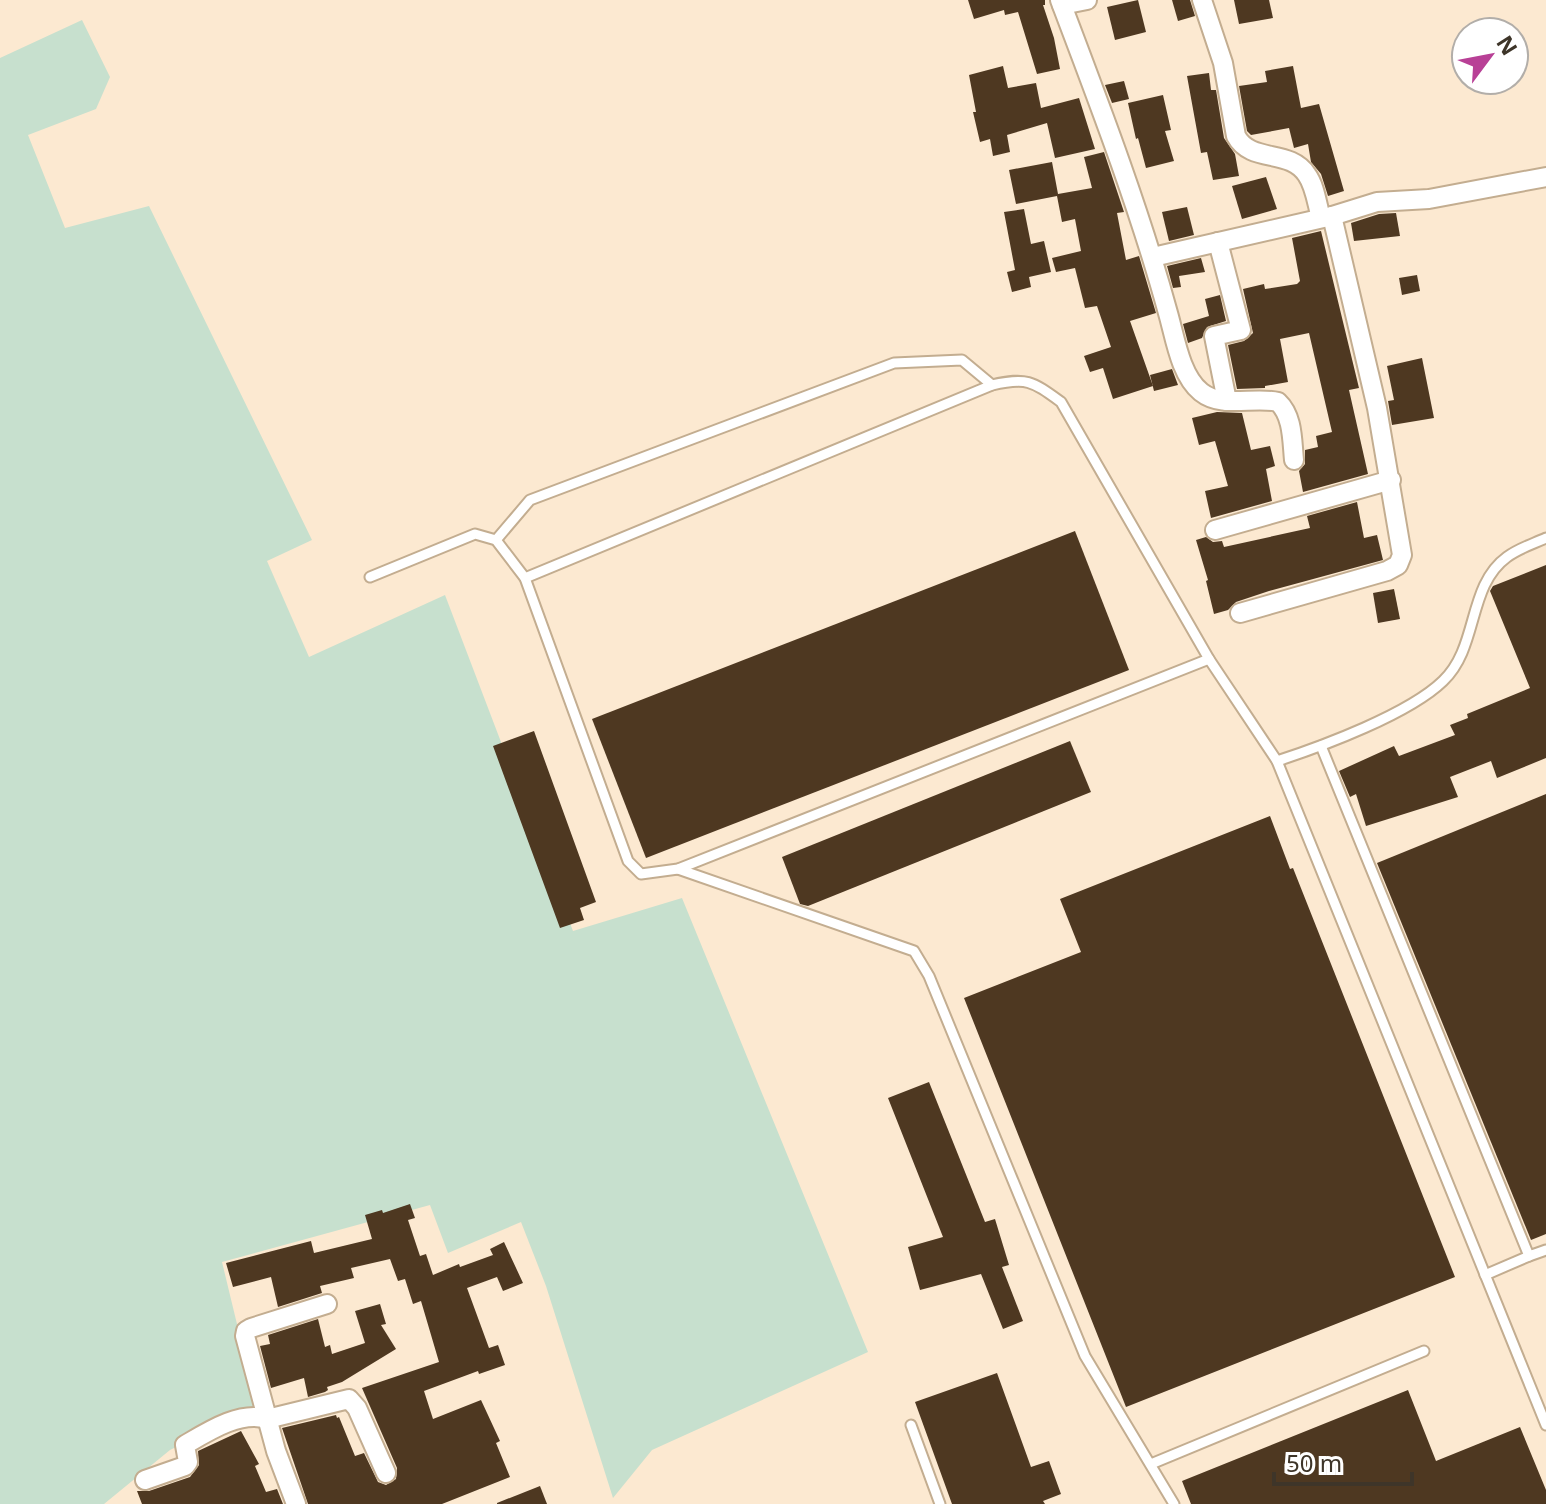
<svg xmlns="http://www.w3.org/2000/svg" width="1546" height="1504" font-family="'Noto Sans',sans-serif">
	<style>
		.green { fill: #c7e0ce }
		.building { fill: #4e3821 }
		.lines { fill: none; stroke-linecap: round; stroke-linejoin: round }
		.lane-casing { stroke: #c3ad90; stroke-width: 13 }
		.street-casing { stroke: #c3ad90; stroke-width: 22 }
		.lane { stroke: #fff; stroke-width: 9 }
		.street { stroke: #fff; stroke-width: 18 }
	</style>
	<rect width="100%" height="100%" fill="#fce9d1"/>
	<path class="green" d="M 82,20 L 110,77 L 96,109 L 28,135 L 65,228 L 149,206 L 312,540 L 267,561 L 309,657 L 445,595 L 573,931 L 682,898 L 868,1352 L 652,1450 L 613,1498 L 546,1286 L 521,1222 L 448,1253 L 430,1205 L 222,1262 L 257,1407 L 170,1450 L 104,1504 L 0,1504 L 0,58 Z"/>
	<g class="building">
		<path d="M 968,0 L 1045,0 L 1045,5 L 1043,5 L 1054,38 L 1060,69 L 1037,74 L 1018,12 L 1005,15 L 1004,10 L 974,19 Z"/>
		<path d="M 1138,0 L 1146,32 L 1115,40 L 1107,7 Z"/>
		<path d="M 1172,0 L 1190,0 L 1195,16 L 1178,21 Z"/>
		<path d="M 1234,0 L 1269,0 L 1273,18 L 1239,24 Z"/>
		<path d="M 1003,66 L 1008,88 L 1036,83 L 1041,108 L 1079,98 L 1095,149 L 1055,158 L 1047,123 L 1007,135 L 1010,152 L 993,156 L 990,139 L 980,142 L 973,112 L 976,112 L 969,75 Z"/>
		<path d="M 1293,66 L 1301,108 L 1319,104 L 1344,191 L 1328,196 L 1321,174 L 1311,162 L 1308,144 L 1294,148 L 1289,128 L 1251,135 L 1247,131 L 1239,86 L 1267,82 L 1265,71 Z"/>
		<path d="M 1209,73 L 1211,90 L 1216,90 L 1224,138 L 1235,154 L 1239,176 L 1213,180 L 1207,152 L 1201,153 L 1187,76 Z"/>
		<path d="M 1124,81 L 1129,99 L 1112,103 L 1105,85 Z"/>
		<path d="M 1163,95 L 1171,130 L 1165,131 L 1174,161 L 1146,168 L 1138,138 L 1136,139 L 1128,103 Z"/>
		<path d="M 1104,152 L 1124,212 L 1117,213 L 1126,260 L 1139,256 L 1156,313 L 1130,321 L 1153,386 L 1113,399 L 1103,368 L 1090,372 L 1084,356 L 1111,347 L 1097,306 L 1085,308 L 1075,268 L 1056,272 L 1052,258 L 1081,251 L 1075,219 L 1062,222 L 1057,196 L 1016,204 L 1009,170 L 1052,162 L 1058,194 L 1092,188 L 1084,157 Z"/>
		<path d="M 1266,177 L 1277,209 L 1242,219 L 1232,186 Z"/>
		<path d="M 1187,207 L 1194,235 L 1169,241 L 1162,212 Z"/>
		<path d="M 1024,209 L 1031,244 L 1044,241 L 1051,272 L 1029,277 L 1031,287 L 1012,292 L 1007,272 L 1015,270 L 1004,212 Z"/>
		<path d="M 1396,213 L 1400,236 L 1354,241 L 1351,223 L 1379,214 Z"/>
		<path d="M 1321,231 L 1359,388 L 1349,390 L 1368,474 L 1303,492 L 1299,471 L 1305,464 L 1305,450 L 1318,447 L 1316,436 L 1332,432 L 1309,333 L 1280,339 L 1288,382 L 1265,386 L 1265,388 L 1237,389 L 1228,345 L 1244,341 L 1253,333 L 1243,289 L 1264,284 L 1265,289 L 1297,284 L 1300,281 L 1292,238 Z"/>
		<path d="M 1201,258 L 1205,272 L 1179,276 L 1181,287 L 1173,288 L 1167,266 Z"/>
		<path d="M 1417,275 L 1420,291 L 1402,295 L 1399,278 Z"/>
		<path d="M 1220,295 L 1226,321 L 1207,327 L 1202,338 L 1188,343 L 1183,324 L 1209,316 L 1205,299 Z"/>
		<path d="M 1422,358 L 1434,418 L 1392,425 L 1388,401 L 1394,400 L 1387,366 Z"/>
		<path d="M 1172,369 L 1178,385 L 1154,391 L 1150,375 Z"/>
		<path d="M 1217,412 L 1242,413 L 1251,450 L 1270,446 L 1275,466 L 1266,469 L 1272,501 L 1211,518 L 1205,491 L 1228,486 L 1215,441 L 1199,445 L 1192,418 Z"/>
		<path d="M 1357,502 L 1364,538 L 1377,535 L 1383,560 L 1269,591 L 1236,602 L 1228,610 L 1214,614 L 1206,581 L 1208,580 L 1196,540 L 1206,537 L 1213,542 L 1222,541 L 1224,547 L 1310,528 L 1307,516 Z"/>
		<path d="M 1075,531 L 1129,670 L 646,858 L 592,719 Z"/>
		<path d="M 1546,565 L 1546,758 L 1497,778 L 1491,761 L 1450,777 L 1458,797 L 1366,826 L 1356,794 L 1350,797 L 1339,771 L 1394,746 L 1399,756 L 1455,735 L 1450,725 L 1468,718 L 1467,714 L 1530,688 L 1490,591 L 1493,586 Z"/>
		<path d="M 1394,589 L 1400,619 L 1378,623 L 1373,593 Z"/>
		<path d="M 534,731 L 596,902 L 580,908 L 584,920 L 560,928 L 493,746 Z"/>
		<path d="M 1070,741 L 1091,792 L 808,906 L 800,904 L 782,857 Z"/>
		<path d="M 1546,794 L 1546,1234 L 1531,1240 L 1377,863 Z"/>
		<path d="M 1270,816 L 1290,869 L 1293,868 L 1455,1277 L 1126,1407 L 964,998 L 1081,952 L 1060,899 Z"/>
		<path d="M 929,1082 L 985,1222 L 995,1219 L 1009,1265 L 1002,1267 L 1023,1321 L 1003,1329 L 981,1274 L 920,1290 L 908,1247 L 943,1237 L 888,1098 Z"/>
		<path d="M 410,1204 L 415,1218 L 408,1220 L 420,1256 L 426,1254 L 433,1275 L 459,1264 L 460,1267 L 493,1255 L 490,1249 L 504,1242 L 523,1283 L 503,1291 L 497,1277 L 467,1288 L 489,1348 L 498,1345 L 505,1365 L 479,1374 L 478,1371 L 424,1391 L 433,1419 L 481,1400 L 500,1441 L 496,1443 L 510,1477 L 442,1504 L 308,1504 L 282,1428 L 336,1415 L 337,1418 L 339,1417 L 355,1456 L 364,1453 L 378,1482 L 386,1485 L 396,1479 L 397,1468 L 362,1388 L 439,1362 L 421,1301 L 413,1304 L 405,1279 L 398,1281 L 390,1259 L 351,1268 L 354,1278 L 320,1286 L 322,1293 L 278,1307 L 271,1277 L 233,1287 L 226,1263 L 311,1241 L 314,1253 L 372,1239 L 365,1215 L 382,1210 L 383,1213 Z"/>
		<path d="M 380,1304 L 386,1324 L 381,1325 L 396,1349 L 342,1382 L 327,1387 L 328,1390 L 325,1392 L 308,1397 L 304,1378 L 271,1388 L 260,1346 L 270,1344 L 268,1335 L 318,1319 L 325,1347 L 330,1345 L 332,1354 L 365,1343 L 355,1311 Z"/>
		<path d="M 997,1373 L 1031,1467 L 1049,1461 L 1061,1494 L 1043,1501 L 1045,1504 L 952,1504 L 915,1402 Z"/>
		<path d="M 1408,1390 L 1436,1461 L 1520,1427 L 1546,1490 L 1546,1504 L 1191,1504 L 1182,1481 Z"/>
		<path d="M 241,1431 L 259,1464 L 255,1466 L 266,1492 L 277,1489 L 283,1504 L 142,1504 L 137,1491 L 149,1491 L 190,1477 L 199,1465 L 198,1451 Z"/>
		<path d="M 540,1486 L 547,1504 L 497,1504 L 497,1503 Z"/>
	</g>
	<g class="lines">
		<g class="lane-casing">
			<g id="lane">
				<path d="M 496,540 L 530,500 L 894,363 L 962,360 L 992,385"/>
				<path d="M 370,577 L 475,534 L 496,540 L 525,578 L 628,861 L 641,874 L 678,869 L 1209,659"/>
				<path d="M 525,578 L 992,385 C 1027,377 1032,381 1061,402 L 1209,659 L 1277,761 L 1546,1425"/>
				<path d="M 1321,746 L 1529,1256 L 1546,1250"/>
				<path d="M 1277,761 C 1323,746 1409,714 1443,681 C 1479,647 1467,586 1507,557 C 1519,548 1533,544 1546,538"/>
				<path d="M 678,869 L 914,951 L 929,976 L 1085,1356 L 1174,1504"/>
				<path d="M 1485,1275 L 1529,1256"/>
				<path d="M 911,1425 L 940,1504"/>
				<path d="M 1151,1464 L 1424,1351"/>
			</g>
		</g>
		<g class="street-casing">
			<g id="street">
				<path d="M 1060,0 C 1099,103 1139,207 1168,313 C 1175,337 1180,375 1201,392 C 1222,409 1254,396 1278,402 C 1293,416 1292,440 1294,460"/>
				<path d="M 1202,0 L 1223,63 L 1236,136 C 1251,164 1290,148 1307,175 C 1315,186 1317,204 1321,218"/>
				<path d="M 1062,5 L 1087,0"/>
				<path d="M 1218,242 L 1241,330 L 1214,336 L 1227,401"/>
				<path d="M 1153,257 L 1332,216 L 1377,202 L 1429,199 L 1546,177"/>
				<path d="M 1215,530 L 1391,480"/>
				<path d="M 1240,613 L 1387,571 L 1398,565 L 1402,555 L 1377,408 L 1332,216"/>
				<path d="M 145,1480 L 185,1466 L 188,1462 L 185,1445 C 207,1432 241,1410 267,1419 L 349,1399 L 357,1408 L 386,1473"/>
				<path d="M 296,1504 L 276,1451 L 245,1336 L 246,1331 L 251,1328 L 327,1304"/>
			</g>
		</g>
		<use href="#lane" class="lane"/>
		<use href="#street" class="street"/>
	</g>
	<g transform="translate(1490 56) rotate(58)"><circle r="38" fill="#ffffff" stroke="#b2aea9" stroke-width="2"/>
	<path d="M0-6L14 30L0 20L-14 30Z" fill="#b84096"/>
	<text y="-12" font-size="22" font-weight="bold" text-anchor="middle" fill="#3e3529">N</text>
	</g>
	<path d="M1274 1472v12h138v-12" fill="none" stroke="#3e3529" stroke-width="4"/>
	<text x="1286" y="1472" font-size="24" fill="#3e3529" stroke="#ffffff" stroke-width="6" paint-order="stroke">50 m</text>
</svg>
